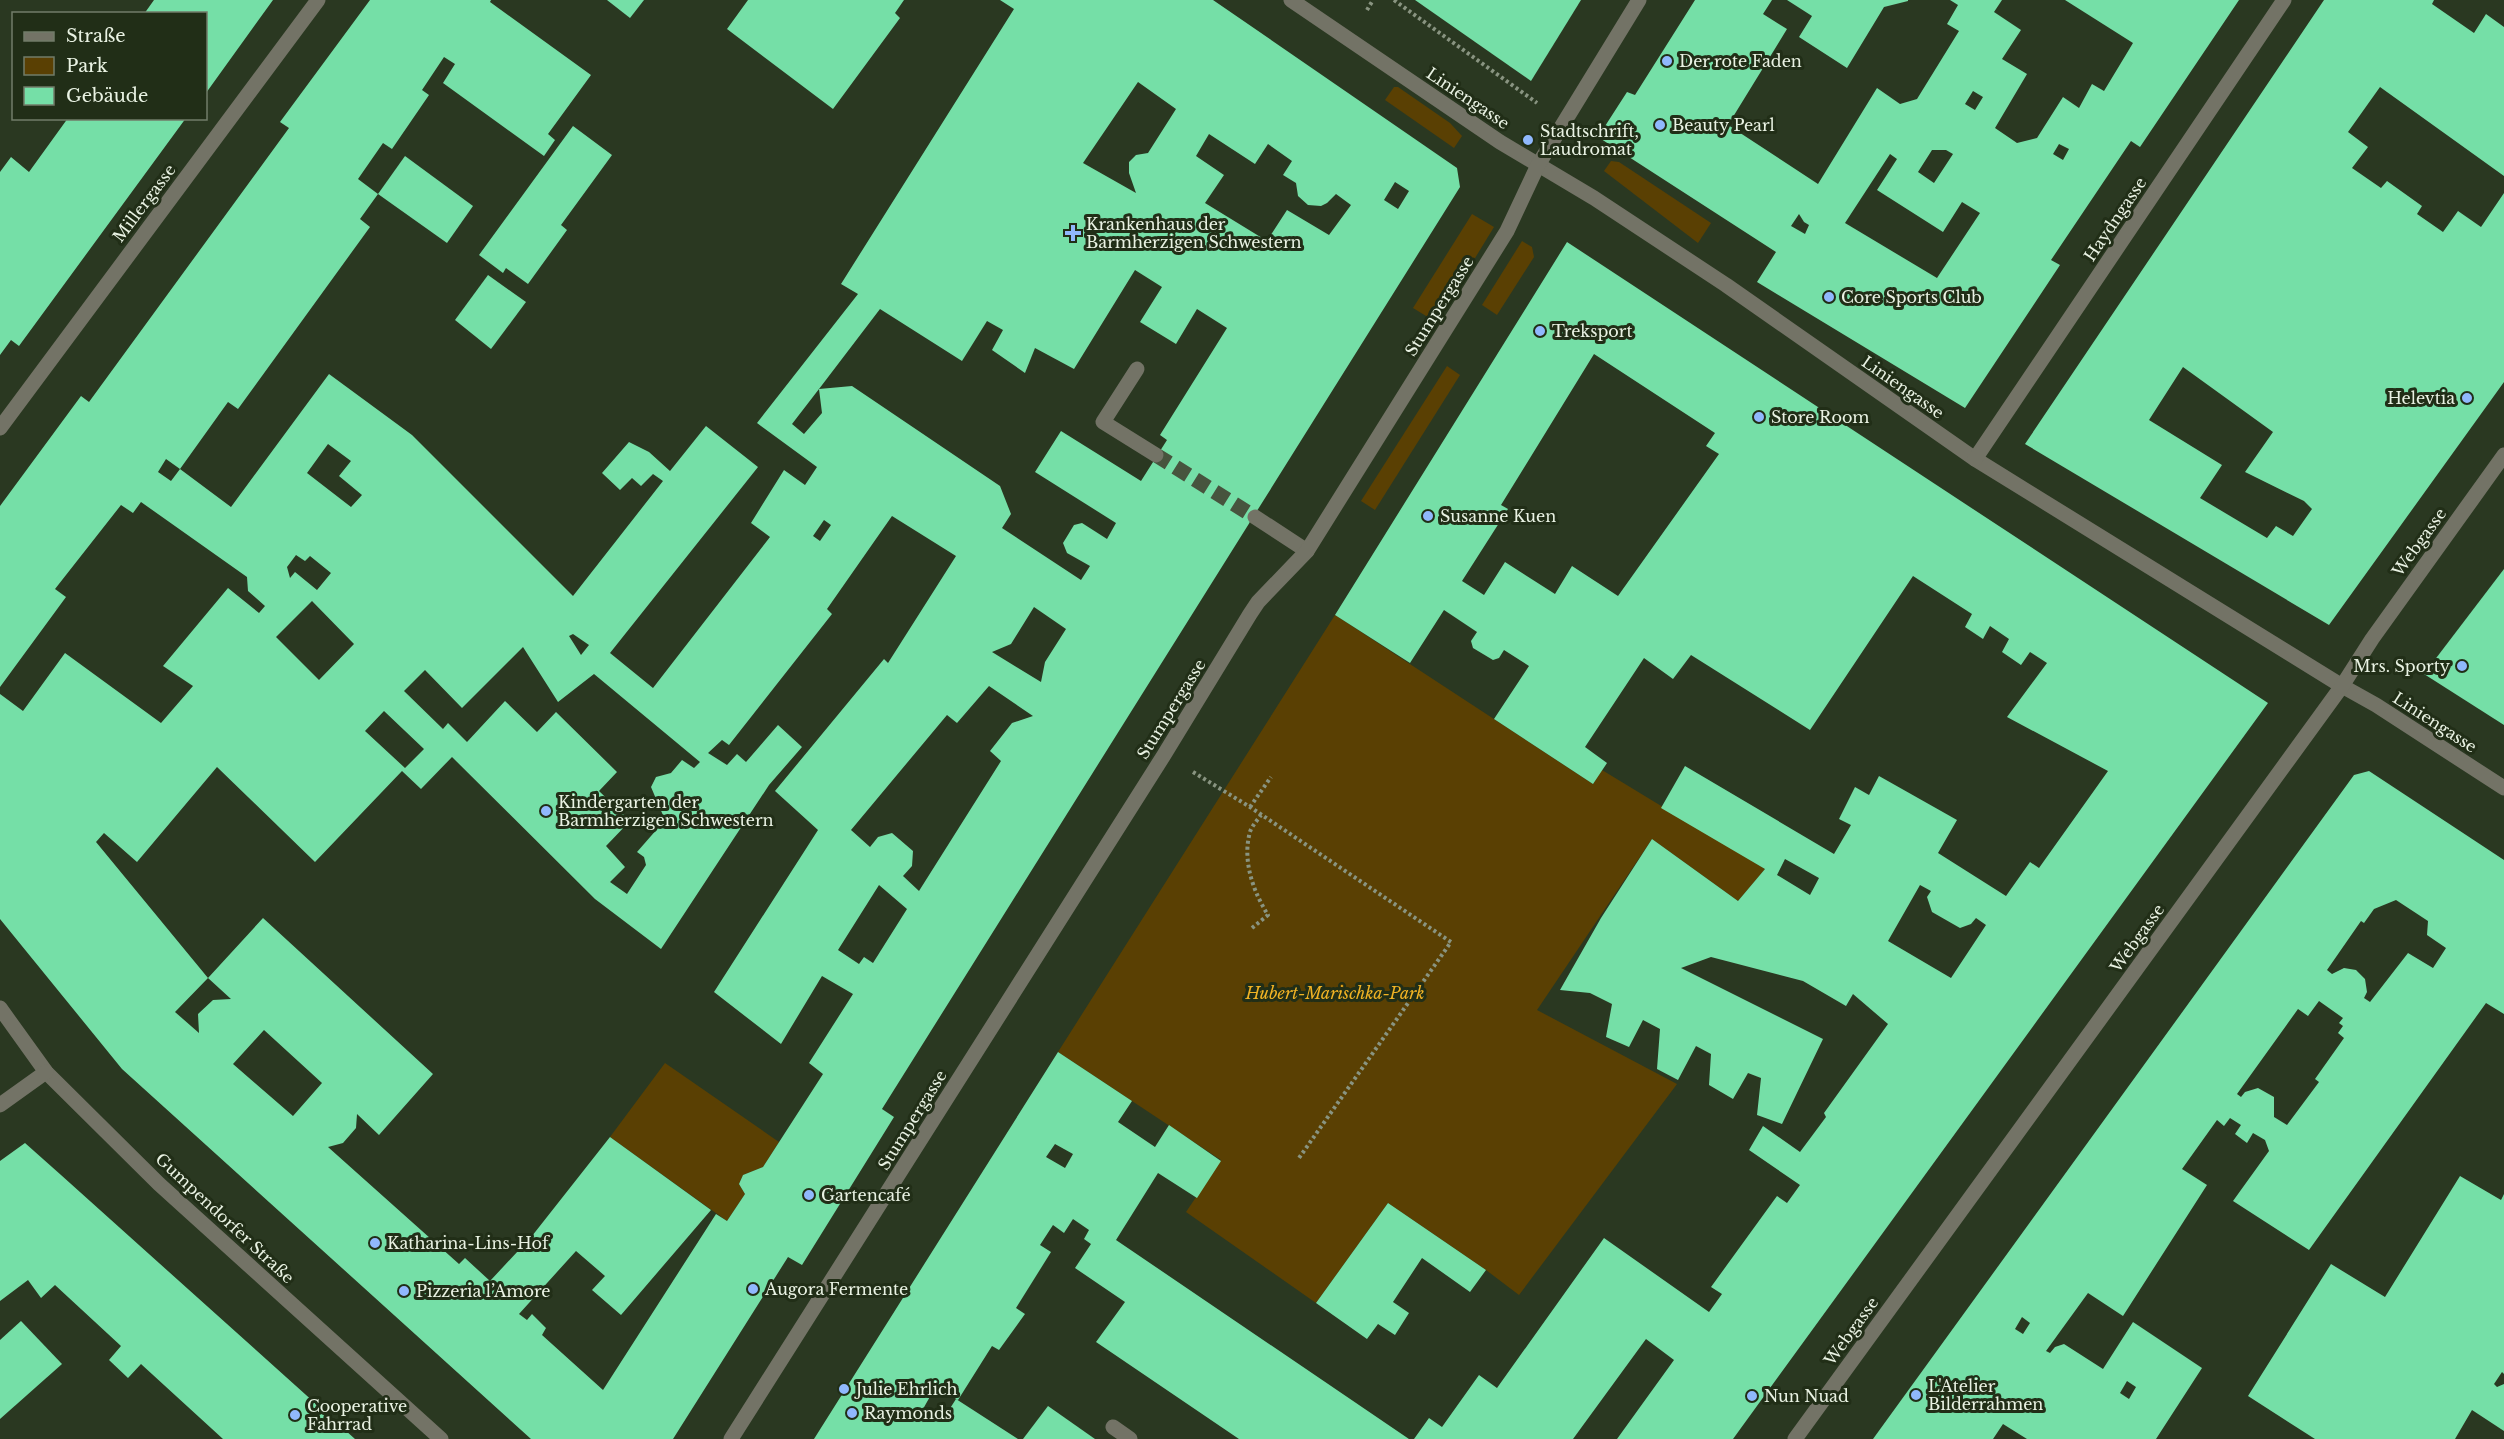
<svg xmlns="http://www.w3.org/2000/svg" width="2504" height="1439" font-family="'Libre Baskerville',serif">
	<style>
		.green { fill: #5a4003 }
		.building { fill: #75dfa7; fill-rule: evenodd }
		.lines { fill: none; stroke-linecap: round; stroke-linejoin: round }
		.minor-tunnel { stroke: #47543e; stroke-width: 15; stroke-dasharray: 15 8; stroke-linecap: butt }
		.path { stroke: #899481; stroke-width: 4; stroke-dasharray: 3 3; stroke-linecap: butt }
		.minor { stroke: #737366; stroke-width: 15 }
		.poi-dot { fill: #90b8fd; stroke: #212e17; stroke-width: 2 }
		.labels { text-anchor: middle; stroke-width: 6; stroke-linejoin: round; paint-order: stroke }
		.poi-label { font-size: 16px; fill: #e9f2e3; stroke: #212e17; text-anchor: start }
		.street-label { font-size: 16px; fill: #e9f2e3; stroke: #212e17 }
		.park-label { font-size: 16px; font-style: italic; fill: #f1b324; stroke: #212e17 }
	</style>
	<rect width="100%" height="100%" fill="#2a3821"/>
	<g class="green">
		<path d="M 1394,87 L 1398,87 L 1450,123 L 1462,136 L 1454,148 L 1385,100 Z"/>
		<path d="M 1611,161 L 1619,162 L 1711,223 L 1698,243 L 1604,171 Z"/>
		<path d="M 1472,214 L 1494,227 L 1436,322 L 1413,308 Z"/>
		<path d="M 1522,241 L 1532,247 L 1534,257 L 1497,315 L 1482,305 Z"/>
		<path d="M 1447,366 L 1460,375 L 1375,510 L 1361,501 Z"/>
		<path d="M 1335,615 L 1593,784 L 1602,770 L 1765,869 L 1738,901 L 1652,839 L 1537,1010 L 1677,1084 L 1519,1295 L 1486,1270 L 1388,1203 L 1316,1303 L 1186,1212 L 1221,1160 L 1058,1052 Z"/>
		<path d="M 665,1063 L 779,1142 L 763,1167 L 743,1175 L 739,1184 L 745,1194 L 727,1221 L 610,1137 Z"/>
	</g>
	<g class="building">
		<path d="M 154,0 L 273,0 L 206,93 L 206,14 L 144,14 Z"/>
		<path d="M 370,0 L 491,0 L 490,2 L 591,75 L 548,134 L 555,140 L 544,156 L 443,83 L 455,64 L 444,57 L 422,90 L 429,95 L 392,149 L 383,143 L 358,179 L 378,194 L 360,219 L 370,227 L 238,409 L 228,402 L 180,469 L 166,459 L 158,472 L 171,481 L 180,469 L 231,507 L 329,374 L 412,435 L 573,596 L 663,481 L 653,474 L 641,486 L 632,478 L 620,490 L 602,473 L 629,442 L 649,452 L 670,471 L 706,426 L 758,467 L 610,653 L 653,688 L 770,537 L 751,523 L 784,470 L 805,485 L 817,467 L 757,423 L 858,294 L 841,284 L 1014,9 L 1000,0 L 1213,0 L 1457,168 L 1460,187 L 882,1109 L 894,1117 L 802,1265 L 788,1257 L 673,1439 L 531,1439 L 122,1069 L 0,919 L 0,694 L 23,711 L 65,653 L 161,723 L 193,686 L 163,666 L 228,588 L 259,613 L 265,606 L 248,591 L 247,577 L 141,502 L 133,513 L 121,505 L 55,589 L 66,597 L 0,687 L 0,506 L 81,396 L 89,402 L 289,128 L 280,122 ZM 1138,82 L 1176,109 L 1148,153 L 1136,155 L 1129,162 L 1129,173 L 1136,193 L 1083,163 ZM 1209,134 L 1255,164 L 1268,144 L 1292,161 L 1283,175 L 1296,183 L 1298,196 L 1308,205 L 1321,206 L 1327,203 L 1336,194 L 1351,205 L 1329,235 L 1287,210 L 1267,241 L 1205,203 L 1224,175 L 1196,156 ZM 1395,182 L 1409,191 L 1398,209 L 1384,200 ZM 1135,270 L 1162,287 L 1140,322 L 1176,344 L 1197,309 L 1227,328 L 1160,435 L 1167,440 L 1141,481 L 1061,431 L 1035,472 L 1116,523 L 1107,539 L 1082,523 L 1074,525 L 1063,543 L 1067,553 L 1090,566 L 1081,580 L 1002,528 L 1011,514 L 1000,486 L 852,386 L 819,389 L 880,309 L 962,361 L 987,321 L 1003,330 L 992,350 L 1025,373 L 1035,348 L 1074,369 ZM 819,389 L 822,413 L 804,434 L 792,424 ZM 328,444 L 351,461 L 339,476 L 362,495 L 351,507 L 307,473 ZM 892,516 L 956,556 L 888,663 L 884,659 L 775,791 L 818,830 L 714,992 L 781,1044 L 822,976 L 853,994 L 809,1063 L 823,1074 L 763,1167 L 743,1175 L 739,1184 L 745,1194 L 727,1221 L 716,1214 L 603,1390 L 542,1335 L 546,1328 L 532,1314 L 527,1320 L 519,1314 L 576,1251 L 605,1276 L 592,1290 L 621,1315 L 711,1210 L 610,1137 L 532,1236 L 490,1281 L 465,1258 L 459,1264 L 328,1147 L 343,1143 L 356,1128 L 357,1114 L 379,1135 L 433,1074 L 263,918 L 208,978 L 231,999 L 213,1000 L 198,1014 L 199,1033 L 175,1012 L 208,978 L 96,842 L 104,833 L 137,862 L 217,767 L 315,862 L 402,771 L 421,789 L 452,757 L 595,899 L 661,949 L 769,785 L 802,747 L 778,725 L 746,762 L 737,754 L 727,765 L 708,753 L 722,740 L 729,745 L 832,614 L 827,609 ZM 824,520 L 831,525 L 820,541 L 813,536 ZM 296,555 L 305,561 L 310,556 L 331,573 L 317,590 L 295,572 L 290,578 L 287,567 ZM 312,601 L 354,644 L 319,680 L 276,637 ZM 1034,607 L 1066,629 L 1045,662 L 1041,682 L 992,652 L 1011,644 ZM 573,634 L 589,645 L 581,655 L 569,636 ZM 523,647 L 558,702 L 594,674 L 700,762 L 694,768 L 682,760 L 671,773 L 656,777 L 651,787 L 665,820 L 637,852 L 644,857 L 646,865 L 627,894 L 610,882 L 625,867 L 606,846 L 630,821 L 599,791 L 617,772 L 556,712 L 537,732 L 505,701 L 467,742 L 448,723 L 443,729 L 404,691 L 425,670 L 462,708 ZM 989,686 L 1033,716 L 1012,723 L 990,751 L 1001,761 L 919,891 L 903,876 L 912,866 L 913,851 L 892,833 L 878,837 L 870,847 L 851,830 L 947,715 L 957,723 ZM 384,711 L 424,749 L 405,768 L 365,731 ZM 879,885 L 907,909 L 873,963 L 864,957 L 859,964 L 838,950 ZM 264,1030 L 322,1083 L 293,1116 L 233,1064 Z"/>
		<path d="M 607,0 L 644,0 L 630,18 Z"/>
		<path d="M 748,0 L 904,0 L 895,13 L 900,18 L 833,109 L 727,29 Z"/>
		<path d="M 1415,0 L 1581,0 L 1531,81 Z"/>
		<path d="M 1695,0 L 1772,0 L 1763,14 L 1787,29 L 1728,125 L 1818,184 L 1877,88 L 1900,104 L 1917,99 L 1959,31 L 1947,24 L 1958,5 L 1950,0 L 2002,0 L 1994,12 L 2021,30 L 2002,59 L 2027,74 L 1995,128 L 2017,143 L 2037,138 L 2063,97 L 2079,108 L 2092,84 L 2104,91 L 2133,43 L 2065,0 L 2239,0 L 2140,147 L 2131,141 L 2051,260 L 2060,265 L 1965,408 L 1757,282 L 1776,252 L 1598,137 L 1627,92 L 1635,95 ZM 1973,91 L 1983,97 L 1975,110 L 1965,104 ZM 2059,144 L 2069,149 L 2063,160 L 2053,154 ZM 1932,150 L 1946,150 L 1953,154 L 1934,183 L 1918,172 ZM 1890,154 L 1897,159 L 1877,190 L 1943,232 L 1962,202 L 1980,213 L 1937,278 L 1845,223 ZM 1799,214 L 1804,222 L 1809,225 L 1805,234 L 1791,226 Z"/>
		<path d="M 1787,0 L 1908,0 L 1908,1 L 1884,7 L 1847,68 L 1799,37 L 1812,16 Z"/>
		<path d="M 2324,0 L 2434,0 L 2432,4 L 2474,33 L 2486,14 L 2504,27 L 2504,176 L 2380,87 L 2348,132 L 2368,147 L 2352,168 L 2381,188 L 2387,181 L 2422,206 L 2417,214 L 2443,232 L 2458,211 L 2481,227 L 2504,193 L 2504,382 L 2329,625 L 2025,444 ZM 2183,367 L 2273,432 L 2245,472 L 2304,501 L 2312,509 L 2293,536 L 2276,526 L 2267,538 L 2200,498 L 2222,465 L 2149,420 Z"/>
		<path d="M 68,118 L 186,118 L 19,346 L 11,340 L 0,355 L 0,172 L 11,157 L 29,172 Z"/>
		<path d="M 573,126 L 612,155 L 561,225 L 567,230 L 528,284 L 506,268 L 503,273 L 479,255 Z"/>
		<path d="M 405,156 L 473,206 L 447,243 L 378,194 Z"/>
		<path d="M 1567,242 L 2268,703 L 1733,1439 L 1617,1439 L 1674,1360 L 1646,1339 L 1573,1439 L 1414,1439 L 1429,1418 L 1442,1427 L 1479,1375 L 1497,1388 L 1604,1238 L 1709,1312 L 1722,1294 L 1711,1287 L 1777,1196 L 1787,1203 L 1800,1185 L 1749,1150 L 1763,1126 L 1800,1152 L 1826,1117 L 1824,1113 L 1888,1024 L 1853,994 L 1846,1006 L 1803,981 L 1711,957 L 1681,968 L 1823,1039 L 1782,1124 L 1757,1115 L 1761,1078 L 1748,1073 L 1733,1099 L 1709,1085 L 1711,1054 L 1696,1046 L 1678,1080 L 1657,1069 L 1660,1029 L 1643,1020 L 1629,1047 L 1606,1037 L 1612,1004 L 1590,993 L 1560,990 L 1601,918 L 1652,839 L 1738,901 L 1765,869 L 1661,808 L 1685,766 L 1834,854 L 1851,825 L 1839,819 L 1855,787 L 1869,795 L 1879,776 L 1957,820 L 1938,853 L 2006,896 L 2030,862 L 2039,868 L 2108,771 L 2007,717 L 2047,663 L 2030,652 L 2021,665 L 2002,652 L 2009,639 L 1990,626 L 1983,639 L 1965,627 L 1972,614 L 1913,576 L 1810,730 L 1691,655 L 1673,679 L 1644,658 L 1585,747 L 1607,763 L 1593,784 L 1494,719 L 1529,666 L 1504,650 L 1499,658 L 1493,660 L 1473,648 L 1471,641 L 1477,632 L 1444,610 L 1410,663 L 1335,615 ZM 1594,354 L 1715,433 L 1706,446 L 1719,454 L 1618,596 L 1572,566 L 1555,594 L 1505,562 L 1484,595 L 1462,581 L 1508,509 L 1501,505 ZM 1785,859 L 1819,878 L 1810,895 L 1777,875 ZM 1920,885 L 1931,891 L 1927,897 L 1932,912 L 1960,928 L 1971,924 L 1976,918 L 1986,925 L 1951,978 L 1888,941 Z"/>
		<path d="M 488,275 L 526,302 L 491,349 L 455,320 Z"/>
		<path d="M 2504,569 L 2504,725 L 2424,674 Z"/>
		<path d="M 2369,771 L 2504,860 L 2504,1014 L 2486,1003 L 2309,1250 L 2233,1201 L 2269,1151 L 2265,1140 L 2253,1133 L 2247,1143 L 2235,1134 L 2241,1125 L 2230,1118 L 2224,1126 L 2217,1120 L 2182,1169 L 2207,1185 L 2123,1316 L 2088,1293 L 2046,1351 L 2050,1353 L 2055,1347 L 2064,1344 L 2103,1369 L 2133,1322 L 2202,1368 L 2156,1439 L 2027,1439 L 2003,1424 L 1993,1439 L 1873,1439 L 2354,775 ZM 2396,900 L 2428,921 L 2427,935 L 2446,948 L 2433,968 L 2408,953 L 2370,1002 L 2364,998 L 2367,992 L 2365,979 L 2356,970 L 2344,968 L 2332,974 L 2327,970 L 2361,921 L 2364,923 L 2374,909 ZM 2319,1001 L 2343,1018 L 2339,1023 L 2343,1026 L 2338,1033 L 2344,1038 L 2315,1079 L 2319,1082 L 2287,1125 L 2274,1117 L 2274,1097 L 2258,1088 L 2245,1092 L 2241,1097 L 2237,1094 L 2298,1009 L 2308,1016 ZM 2022,1317 L 2030,1323 L 2023,1334 L 2015,1329 ZM 2127,1381 L 2136,1387 L 2129,1399 L 2120,1393 Z"/>
		<path d="M 1058,1052 L 1132,1101 L 1118,1122 L 1155,1147 L 1169,1125 L 1221,1161 L 1197,1198 L 1158,1173 L 1116,1240 L 1409,1439 L 1239,1439 L 1096,1342 L 1125,1302 L 1075,1268 L 1091,1244 L 1084,1239 L 1089,1230 L 1073,1219 L 1064,1233 L 1053,1225 L 1040,1245 L 1051,1252 L 1016,1308 L 1025,1314 L 999,1350 L 992,1346 L 958,1400 L 936,1386 L 923,1409 L 942,1421 L 956,1399 L 1018,1439 L 814,1439 ZM 1055,1144 L 1073,1154 L 1065,1168 L 1046,1157 Z"/>
		<path d="M 25,1143 L 61,1175 L 355,1439 L 223,1439 L 141,1364 L 128,1378 L 109,1360 L 121,1346 L 55,1285 L 41,1298 L 28,1280 L 0,1301 L 0,1161 Z"/>
		<path d="M 2460,1176 L 2501,1200 L 2504,1194 L 2504,1374 L 2502,1372 L 2494,1384 L 2497,1387 L 2504,1384 L 2504,1431 L 2472,1410 L 2455,1439 L 2315,1439 L 2248,1396 L 2331,1264 L 2385,1297 Z"/>
		<path d="M 1388,1203 L 1486,1270 L 1470,1292 L 1422,1258 L 1393,1302 L 1409,1313 L 1395,1335 L 1378,1324 L 1367,1339 L 1316,1303 Z"/>
		<path d="M 21,1321 L 62,1364 L 0,1419 L 0,1340 Z"/>
		<path d="M 1048,1406 L 1095,1439 L 1023,1439 Z"/>
	</g>
	<g class="lines">
		<path class="minor-tunnel" d="M 1156,455 L 1255,517"/>
		<g class="path">
			<path d="M 1394,0 L 1537,103"/>
			<path d="M 1367,10 L 1373,0"/>
			<path d="M 1193,772 L 1250,807 L 1451,942 L 1299,1158"/>
			<path d="M 1250,807 L 1271,777"/>
			<path d="M 1252,928 L 1268,915 C 1254,893 1243,863 1249,836 C 1250,828 1256,822 1261,815"/>
		</g>
		<g class="minor">
			<path d="M 1291,0 L 1500,142 L 1594,198 L 1726,285 L 1975,459 L 2342,686 L 2376,705 L 2504,788"/>
			<path d="M 1137,369 L 1103,422 L 1156,455"/>
			<path d="M 0,428 L 318,0"/>
			<path d="M 1975,459 L 2284,0"/>
			<path d="M 1255,517 L 1307,551"/>
			<path d="M 0,1008 L 46,1072 L 159,1184 L 441,1439"/>
			<path d="M 0,1105 L 46,1072"/>
			<path d="M 1113,1427 L 1130,1439"/>
			<path d="M 731,1439 L 1164,755 L 1250,614 L 1258,602 L 1307,551 L 1507,231 L 1538,165 L 1639,0"/>
			<path d="M 1795,1439 L 2342,686 L 2372,639 L 2504,455"/>
		</g>
	</g>
	<g class="poi-dot">
		<circle cx="1667" cy="61" r="6"/>
		<circle cx="1660" cy="125" r="6"/>
		<circle cx="1528" cy="140" r="6"/>
		<path d="M1070 224h6v6h6v6h-6v6h-6v-6h-6v-6h6z"/>
		<circle cx="1829" cy="297" r="6"/>
		<circle cx="1540" cy="331" r="6"/>
		<circle cx="2467" cy="398" r="6"/>
		<circle cx="1759" cy="417" r="6"/>
		<circle cx="1428" cy="516" r="6"/>
		<circle cx="2462" cy="666" r="6"/>
		<circle cx="546" cy="811" r="6"/>
		<circle cx="809" cy="1195" r="6"/>
		<circle cx="375" cy="1243" r="6"/>
		<circle cx="753" cy="1289" r="6"/>
		<circle cx="404" cy="1291" r="6"/>
		<circle cx="844" cy="1389" r="6"/>
		<circle cx="1916" cy="1395" r="6"/>
		<circle cx="1752" cy="1396" r="6"/>
		<circle cx="852" cy="1413" r="6"/>
		<circle cx="295" cy="1415" r="6"/>
	</g>
	<g class="labels">
		<g class="poi-label">
			<text x="1679" y="67">Der rote Faden</text>
			<text x="1672" y="131">Beauty Pearl</text>
			<text x="1540" y="137">Stadtschrift,<tspan x="1540" dy="18">Laudromat</tspan></text>
			<text x="1086" y="230">Krankenhaus der<tspan x="1086" dy="18">Barmherzigen Schwestern</tspan></text>
			<text x="1841" y="303">Core Sports Club</text>
			<text x="1552" y="337">Treksport</text>
			<text x="2455" y="404" text-anchor="end">Helevtia</text>
			<text x="1771" y="423">Store Room</text>
			<text x="1440" y="522">Susanne Kuen</text>
			<text x="2450" y="672" text-anchor="end">Mrs. Sporty</text>
			<text x="558" y="808">Kindergarten der<tspan x="558" dy="18">Barmherzigen Schwestern</tspan></text>
			<text x="821" y="1201">Gartencafé</text>
			<text x="387" y="1249">Katharina-Lins-Hof</text>
			<text x="765" y="1295">Augora Fermente</text>
			<text x="416" y="1297">Pizzeria l’Amore</text>
			<text x="1928" y="1392">L'Atelier<tspan x="1928" dy="18">Bilderrahmen</tspan></text>
			<text x="856" y="1395">Julie Ehrlich</text>
			<text x="1764" y="1402">Nun Nuad</text>
			<text x="307" y="1412">Cooperative<tspan x="307" dy="18">Fahrrad</tspan></text>
			<text x="864" y="1419">Raymonds</text>
		</g>
		<g class="street-label">
			<text transform="translate(1468 98) rotate(34)" y="6">Liniengasse</text>
			<text transform="translate(144 203) rotate(-53)" y="6">Millergasse</text>
			<text transform="translate(2115 219) rotate(-56)" y="6">Haydngasse</text>
			<text transform="translate(1439 306) rotate(-58)" y="6">Stumpergasse</text>
			<text transform="translate(1903 387) rotate(35)" y="6">Liniengasse</text>
			<text transform="translate(2419 542) rotate(-54)" y="6">Webgasse</text>
			<text transform="translate(1171 709) rotate(-58)" y="6">Stumpergasse</text>
			<text transform="translate(2435 722) rotate(33)" y="6">Liniengasse</text>
			<text transform="translate(2137 938) rotate(-54)" y="6">Webgasse</text>
			<text transform="translate(912 1120) rotate(-58)" y="6">Stumpergasse</text>
			<text transform="translate(225 1218) rotate(43)" y="6">Gumpendorfer Straße</text>
			<text transform="translate(1851 1331) rotate(-54)" y="6">Webgasse</text>
		</g>
		<g class="park-label">
			<text x="1335" y="999">Hubert-Marischka-Park</text>
		</g>
	</g>
	<rect x="12" y="12" width="195" height="108" fill="#212e17" stroke="#717c69" stroke-width="1.5"/>
	<rect x="24" y="32" width="30" height="9" fill="#737366" stroke="#717c69" stroke-width="1.5"/>
	<text x="66" y="42" font-size="18" fill="#e9f2e3">Straße</text>
	<rect x="24" y="57" width="30" height="18" fill="#5a4003" stroke="#717c69" stroke-width="1.5"/>
	<text x="66" y="72" font-size="18" fill="#e9f2e3">Park</text>
	<rect x="24" y="87" width="30" height="18" fill="#75dfa7" stroke="#717c69" stroke-width="1.5"/>
	<text x="66" y="102" font-size="18" fill="#e9f2e3">Gebäude</text>
</svg>
